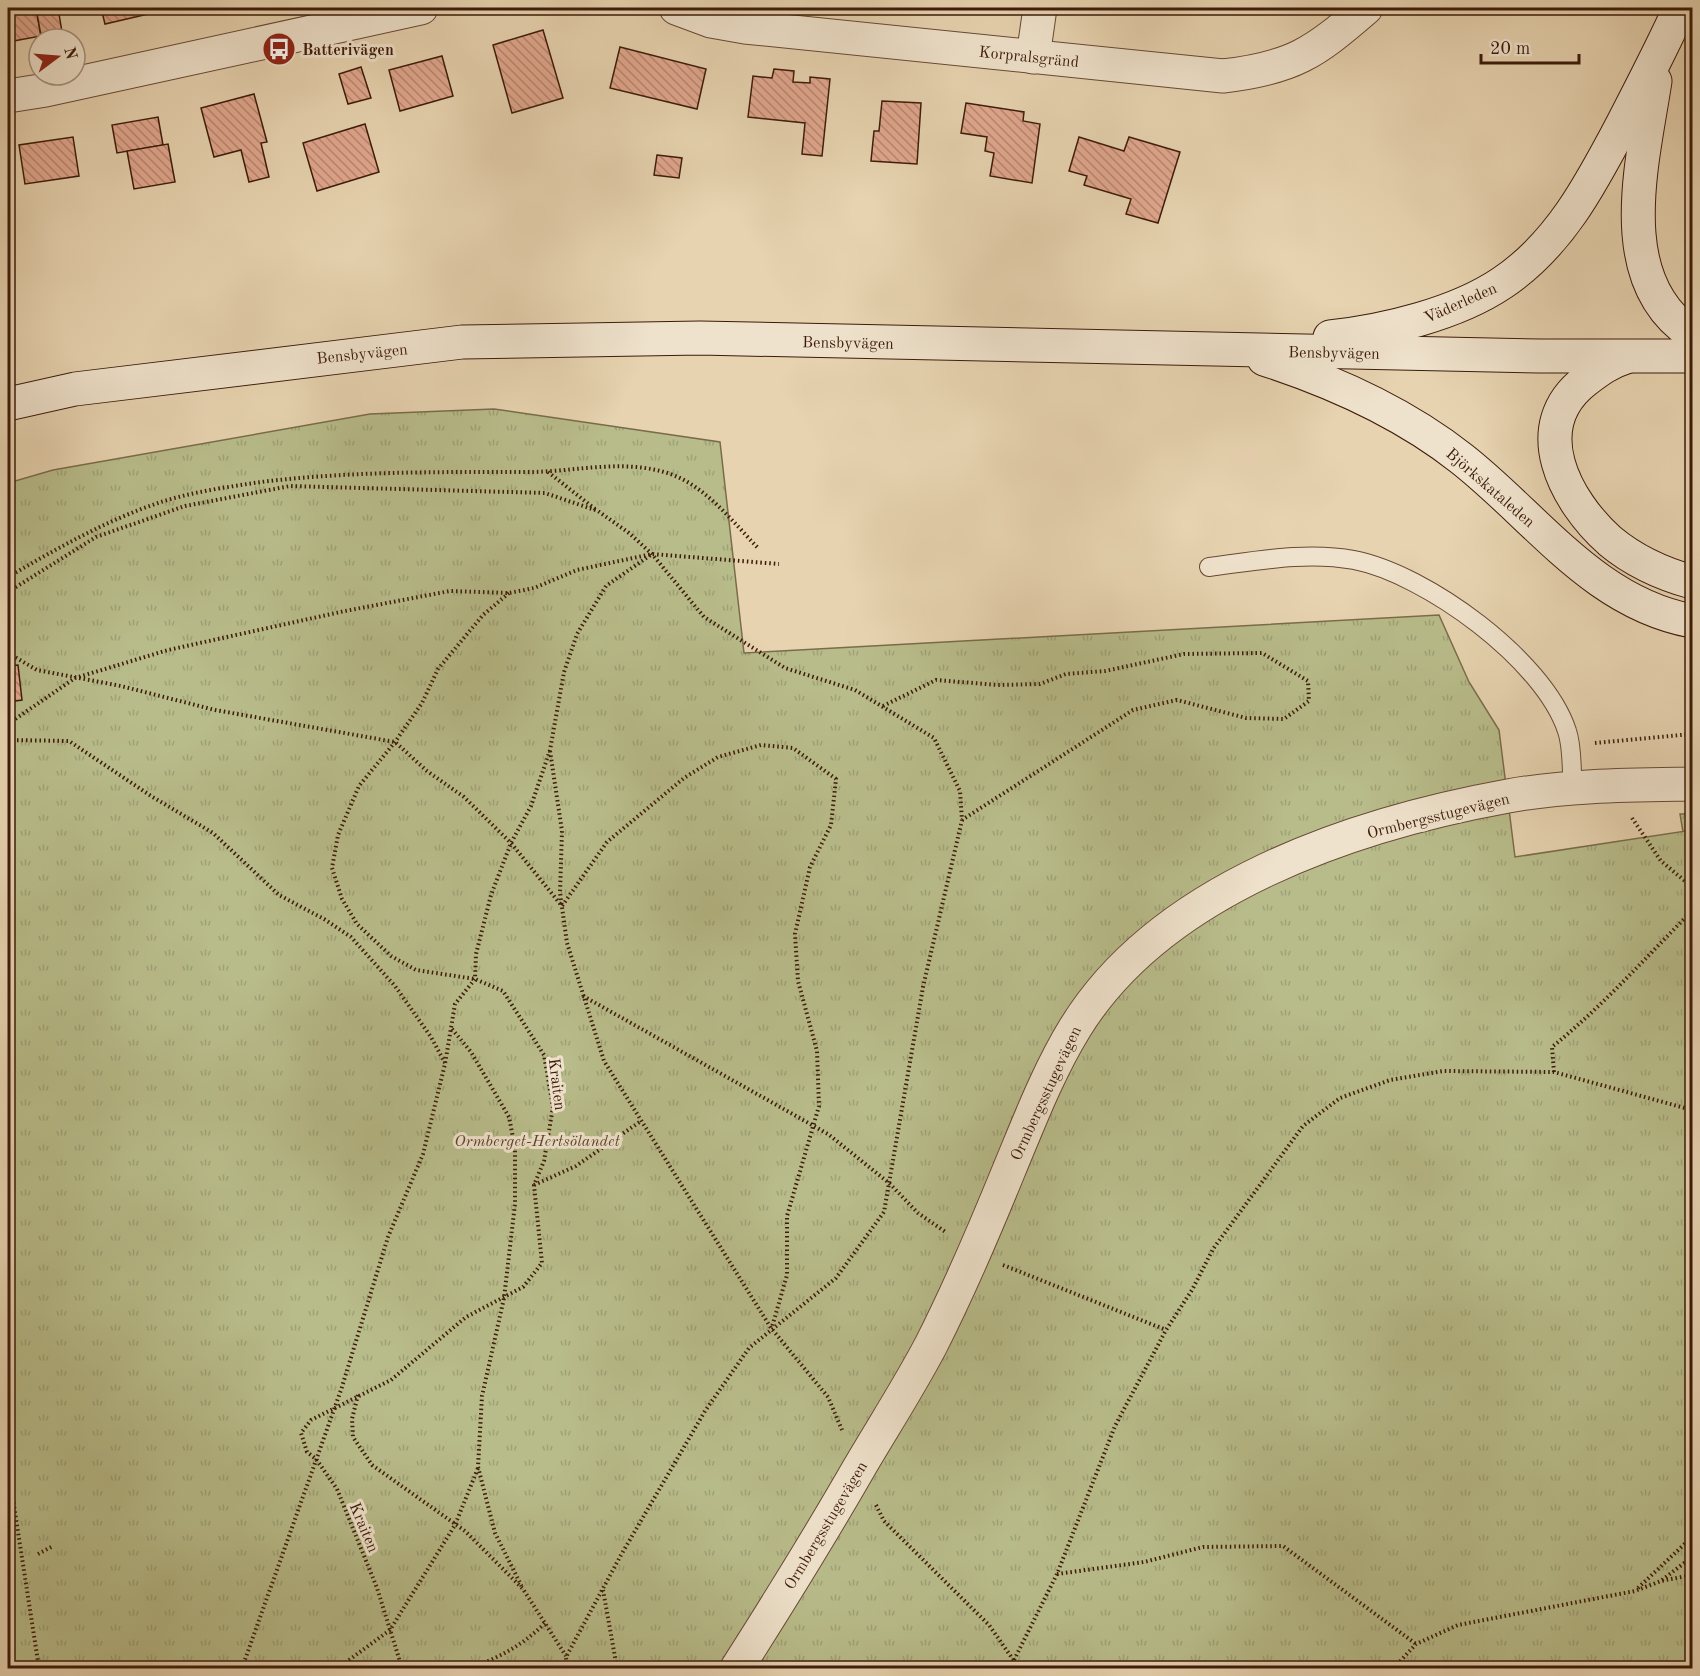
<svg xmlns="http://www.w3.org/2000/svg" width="1700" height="1676" font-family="'Old Standard TT',serif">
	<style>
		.forest { fill: url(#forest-crowns); stroke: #7a6c4a; stroke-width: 1.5 }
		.park { fill: url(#park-tufts); stroke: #7a6c4a; stroke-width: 1.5 }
		.building { fill: url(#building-back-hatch); stroke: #3d1b0a; stroke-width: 1.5 }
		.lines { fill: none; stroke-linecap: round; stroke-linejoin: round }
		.service-casing { stroke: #684934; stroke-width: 20 }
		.minor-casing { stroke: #684934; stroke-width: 35 }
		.secondary-casing { stroke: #3d1b0a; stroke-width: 35 }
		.path { stroke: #3d1b0a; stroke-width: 4; stroke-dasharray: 1.5 3; stroke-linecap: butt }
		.service { stroke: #efe2cc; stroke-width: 18 }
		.minor { stroke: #efe2cc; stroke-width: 33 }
		.secondary { stroke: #efe2cc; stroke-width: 33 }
		.labels { text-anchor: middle; stroke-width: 6; stroke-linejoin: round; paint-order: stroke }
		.poi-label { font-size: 16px; font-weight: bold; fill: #3d1b0a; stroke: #efe2cc; text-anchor: start }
		.street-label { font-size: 16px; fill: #3d1b0a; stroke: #efe2cc }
		.park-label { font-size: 16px; font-style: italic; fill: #5c432a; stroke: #efe2cc }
	</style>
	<defs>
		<pattern id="forest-crowns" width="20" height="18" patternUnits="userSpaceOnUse" patternTransform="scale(1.5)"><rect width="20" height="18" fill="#b8bc8a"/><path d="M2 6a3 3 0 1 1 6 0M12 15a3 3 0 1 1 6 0" fill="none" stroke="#9fa176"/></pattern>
		<pattern id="park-tufts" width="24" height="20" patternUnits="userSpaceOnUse" patternTransform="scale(1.5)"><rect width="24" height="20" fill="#b8bc8a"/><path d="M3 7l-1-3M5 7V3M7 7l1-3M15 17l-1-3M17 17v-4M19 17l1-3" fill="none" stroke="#9fa176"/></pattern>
		<pattern id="building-back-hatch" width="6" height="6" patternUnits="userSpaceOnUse" patternTransform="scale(1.5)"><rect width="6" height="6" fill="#e1a78e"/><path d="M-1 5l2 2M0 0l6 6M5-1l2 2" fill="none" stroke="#b88772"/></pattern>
	</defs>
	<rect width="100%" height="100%" fill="#e7d3b0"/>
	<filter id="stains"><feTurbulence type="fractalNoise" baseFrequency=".00333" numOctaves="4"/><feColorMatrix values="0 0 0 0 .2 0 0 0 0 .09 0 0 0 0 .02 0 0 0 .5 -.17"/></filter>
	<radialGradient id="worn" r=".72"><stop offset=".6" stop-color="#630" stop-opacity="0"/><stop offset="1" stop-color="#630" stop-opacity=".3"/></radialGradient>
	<path class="forest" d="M 1680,814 L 1692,814 L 1692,885 Z"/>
	<path class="park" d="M 494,409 L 720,442 L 744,653 L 1439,615 L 1469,682 L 1499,730 L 1515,857 L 1692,830 L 1692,1668 L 8,1668 L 8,483 L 53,470 L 370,414 Z"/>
	<g class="building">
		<path d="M 8,8 L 36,8 L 41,36 L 8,42 Z"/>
		<path d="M 36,8 L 58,8 L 62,32 L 41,36 Z"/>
		<path d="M 101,8 L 156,8 L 157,12 L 105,24 Z"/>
		<path d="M 1112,8 L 1132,8 L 1131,12 Z"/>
		<path d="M 543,30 L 563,98 L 512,113 L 493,45 Z"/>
		<path d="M 620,47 L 706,69 L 697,109 L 610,88 Z"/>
		<path d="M 442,56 L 453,96 L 400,111 L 389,70 Z"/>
		<path d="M 361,67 L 371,98 L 348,104 L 339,74 Z"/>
		<path d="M 774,69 L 794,71 L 793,82 L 810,83 L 810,77 L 830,79 L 822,156 L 802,154 L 805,123 L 748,117 L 753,76 L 772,78 Z"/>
		<path d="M 254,94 L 267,142 L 261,143 L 269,177 L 249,182 L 241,150 L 214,157 L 201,108 Z"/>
		<path d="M 882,101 L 921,103 L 917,164 L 871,161 L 874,131 L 879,131 Z"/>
		<path d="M 966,103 L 1024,112 L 1023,121 L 1040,124 L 1032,183 L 990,176 L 994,153 L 985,151 L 987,137 L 961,133 Z"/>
		<path d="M 158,117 L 163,145 L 117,153 L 112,125 Z"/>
		<path d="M 365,124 L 379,172 L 317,191 L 303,143 Z"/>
		<path d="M 73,137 L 79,176 L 25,184 L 19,145 Z"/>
		<path d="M 1079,137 L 1124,151 L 1129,137 L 1180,152 L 1158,223 L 1126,214 L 1131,199 L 1084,185 L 1087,176 L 1069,171 Z"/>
		<path d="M 168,144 L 175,182 L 134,189 L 127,151 Z"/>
		<path d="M 657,155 L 682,158 L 679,178 L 654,175 Z"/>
		<path d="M 18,665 L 22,700 L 8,702 L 8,666 Z"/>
	</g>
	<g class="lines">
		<g class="service-casing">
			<path id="service" d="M 1209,567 C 1257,561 1306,551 1354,560 C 1426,574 1544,660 1567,731 C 1573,748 1571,771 1573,790"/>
		</g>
		<g class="minor-casing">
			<g id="minor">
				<path d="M 676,8 L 711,21 L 745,27 L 1223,76 C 1293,68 1314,53 1366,8"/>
				<path d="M 1033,57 L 1040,8"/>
				<path d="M 8,96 L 46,90 L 421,8"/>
				<path d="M 737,1668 C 779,1602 820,1536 859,1468 C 883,1427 909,1387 931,1345 C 960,1288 985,1229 1009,1170 C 1029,1122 1048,1072 1075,1028 C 1161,888 1354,824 1508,796 C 1568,785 1632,785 1692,784"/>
			</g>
		</g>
		<g class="secondary-casing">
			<g id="secondary">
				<path d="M 1655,81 C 1643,161 1610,280 1692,334"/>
				<path d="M 1330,337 C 1385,331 1456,314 1502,283 C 1559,245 1591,184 1622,125 C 1642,86 1662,48 1680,8"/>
				<path d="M 1626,357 C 1610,362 1599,370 1586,380 C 1525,426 1565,501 1610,541 C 1634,561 1663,574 1692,582"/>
				<path d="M 1264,359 C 1332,381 1405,414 1462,459 C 1537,518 1594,603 1692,621"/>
				<path d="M 8,404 L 75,389 L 462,342 L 700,338 L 1540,356 L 1692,356"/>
			</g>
		</g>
		<g class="path">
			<path d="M 548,472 L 595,509"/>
			<path d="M 8,577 C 56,549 105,521 158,503 C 191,492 227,487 261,482 C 351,471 442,472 533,472 C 579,471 628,458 673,475 C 707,488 733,522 758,548"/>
			<path d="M 8,592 L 96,537 L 185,506 L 290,486 L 545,493 L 598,511 L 629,533 L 652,554 L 704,617 L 785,668 L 855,690 L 934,738 L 960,791 L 962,820 L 923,987 L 884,1212 L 836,1278 L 749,1348 L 705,1411 L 621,1555 L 566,1657 L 567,1668"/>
			<path d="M 8,653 L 37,670 L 121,686 L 215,710 L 395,742 L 427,771 L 464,797 L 511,843 L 562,906 L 607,842 L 684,778 L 718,757 L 761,745 L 793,748 L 836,779 L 831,825 L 810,867 L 795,934 L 798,981 L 817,1051 L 819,1106 L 787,1216 L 787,1275 L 772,1327"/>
			<path d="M 883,706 L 936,680 L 998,685 L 1040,684 L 1066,674 L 1105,671 L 1184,654 L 1262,653 L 1308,681 L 1309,701 L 1284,719 L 1246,718 L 1177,700 L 1133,710 L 962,820"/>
			<path d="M 8,724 L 75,678 L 168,650 L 345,611 L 450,591 L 509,593 L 534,588 L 577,570 L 652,554 L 779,564"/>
			<path d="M 8,740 L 69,741 L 151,796 L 213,833 L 279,895 L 324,919 L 351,937 L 395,986 L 431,1037 L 445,1063"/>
			<path d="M 1595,743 L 1692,734"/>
			<path d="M 550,751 L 562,831 L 560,893 L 567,943 L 604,1061 L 771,1328 L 828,1397 L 842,1430"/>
			<path d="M 1632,818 L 1661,861 L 1692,887"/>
			<path d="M 583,996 L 828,1134 L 889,1183 L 918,1213 L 947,1233"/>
			<path d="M 452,1029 L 471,1052 L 509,1117 L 515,1148 L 515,1204 L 504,1298 L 482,1396 L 478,1467 L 495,1533 L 523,1589"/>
			<path d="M 1554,1072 L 1552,1047 C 1603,1006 1646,957 1692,911"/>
			<path d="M 534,1185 L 576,1166 L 641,1121"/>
			<path d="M 1003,1265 L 1166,1330"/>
			<path d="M 358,1395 L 352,1419 L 353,1437 L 372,1465 L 465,1531 L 523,1589 L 566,1656"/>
			<path d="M 8,1467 L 39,1668"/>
			<path d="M 876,1505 L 884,1521 L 989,1625 L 1019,1668"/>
			<path d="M 38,1554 L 53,1546"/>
			<path d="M 1057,1574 L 1144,1562 L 1203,1547 L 1283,1546 L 1416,1644"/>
			<path d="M 1662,1580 L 1692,1557"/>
			<path d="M 1638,1588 L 1692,1537"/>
			<path d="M 603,1590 L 617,1668"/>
			<path d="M 242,1668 L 341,1390 L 388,1237 L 423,1154 L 445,1064 L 455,1004 L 475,979 L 476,954 L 491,895 L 511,843 L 531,806 L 550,750 L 564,672 L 577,634 L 606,586 L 652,554"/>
			<path d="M 338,1668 L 390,1630 L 455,1525 L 478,1468"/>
			<path d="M 402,1668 L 377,1588 L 337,1489 L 316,1459 L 307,1452 L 301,1433 L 311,1420 L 391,1380 L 466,1317 L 523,1287 L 542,1263 L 534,1185 L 544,1161 L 553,1107 L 544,1055 L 503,991 L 475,979 L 416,970 L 391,956 L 357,924 L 342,899 L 332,868 L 338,835 L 359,786 L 395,742 L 422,703 L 438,669 L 483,615 L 509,593"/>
			<path d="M 471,1668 C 500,1657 523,1645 545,1623"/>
			<path d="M 1010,1668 L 1057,1574 L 1115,1426 L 1166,1330 L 1192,1290 L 1213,1249 L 1303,1126 L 1340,1098 L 1390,1080 L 1443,1071 L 1554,1072 L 1692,1110"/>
			<path d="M 1394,1668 L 1416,1644 L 1458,1625 L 1635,1591 L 1661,1581 L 1692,1575"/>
		</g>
		<use href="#service" class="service"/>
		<use href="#minor" class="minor"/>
		<use href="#secondary" class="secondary"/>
	</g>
	<defs>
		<g id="bus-disc" transform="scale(1.725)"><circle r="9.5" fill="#8f2418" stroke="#efe2cc"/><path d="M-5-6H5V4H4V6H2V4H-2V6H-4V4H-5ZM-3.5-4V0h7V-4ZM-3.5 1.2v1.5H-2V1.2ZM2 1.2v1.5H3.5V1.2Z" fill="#fff"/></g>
	</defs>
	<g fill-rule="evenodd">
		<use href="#bus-disc" x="279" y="49"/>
	</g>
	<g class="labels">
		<g class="poi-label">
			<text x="302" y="55">Batterivägen</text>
		</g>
		<g class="street-label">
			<text transform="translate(1029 56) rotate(6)" y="6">Korpralsgränd</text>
			<text transform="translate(1460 302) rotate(-24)" y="6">Väderleden</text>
			<text transform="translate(848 342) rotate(1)" y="6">Bensbyvägen</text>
			<text transform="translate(1334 352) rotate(1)" y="6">Bensbyvägen</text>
			<text transform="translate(362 353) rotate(-6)" y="6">Bensbyvägen</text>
			<text transform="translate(1491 487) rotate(41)" y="6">Björkskataleden</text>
			<text transform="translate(1438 815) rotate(-14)" y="6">Ormbergsstugevägen</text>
			<text transform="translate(558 1084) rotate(83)" y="6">Kraiten</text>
			<text transform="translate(1045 1093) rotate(-65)" y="6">Ormbergsstugevägen</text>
			<text transform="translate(825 1525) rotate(-59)" y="6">Ormbergsstugevägen</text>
			<text transform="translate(365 1527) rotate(67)" y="6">Kraiten</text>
		</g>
		<g class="park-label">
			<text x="537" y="1146">Ormberget-Hertsölandet</text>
		</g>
	</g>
	<rect width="1700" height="1676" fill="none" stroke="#e7d3b0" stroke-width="30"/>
	<rect x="9" y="9" width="1682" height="1658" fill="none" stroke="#3d1b0a" stroke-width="3"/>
	<rect x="15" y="15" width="1670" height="1646" fill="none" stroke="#3d1b0a" stroke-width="1.5"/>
	<g transform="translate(57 57) rotate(74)"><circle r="28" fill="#efe2cc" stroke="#a8927e" stroke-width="1.5"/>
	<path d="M0-4.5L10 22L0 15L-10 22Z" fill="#8f2418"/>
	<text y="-9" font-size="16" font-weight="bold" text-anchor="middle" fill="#3d1b0a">N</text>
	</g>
	<path d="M1481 54v9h98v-9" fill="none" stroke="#3d1b0a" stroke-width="3"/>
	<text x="1490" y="54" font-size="18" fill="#3d1b0a" stroke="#efe2cc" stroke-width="4.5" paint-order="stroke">20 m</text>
	<rect width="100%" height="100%" filter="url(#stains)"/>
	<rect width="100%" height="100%" fill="url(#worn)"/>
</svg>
